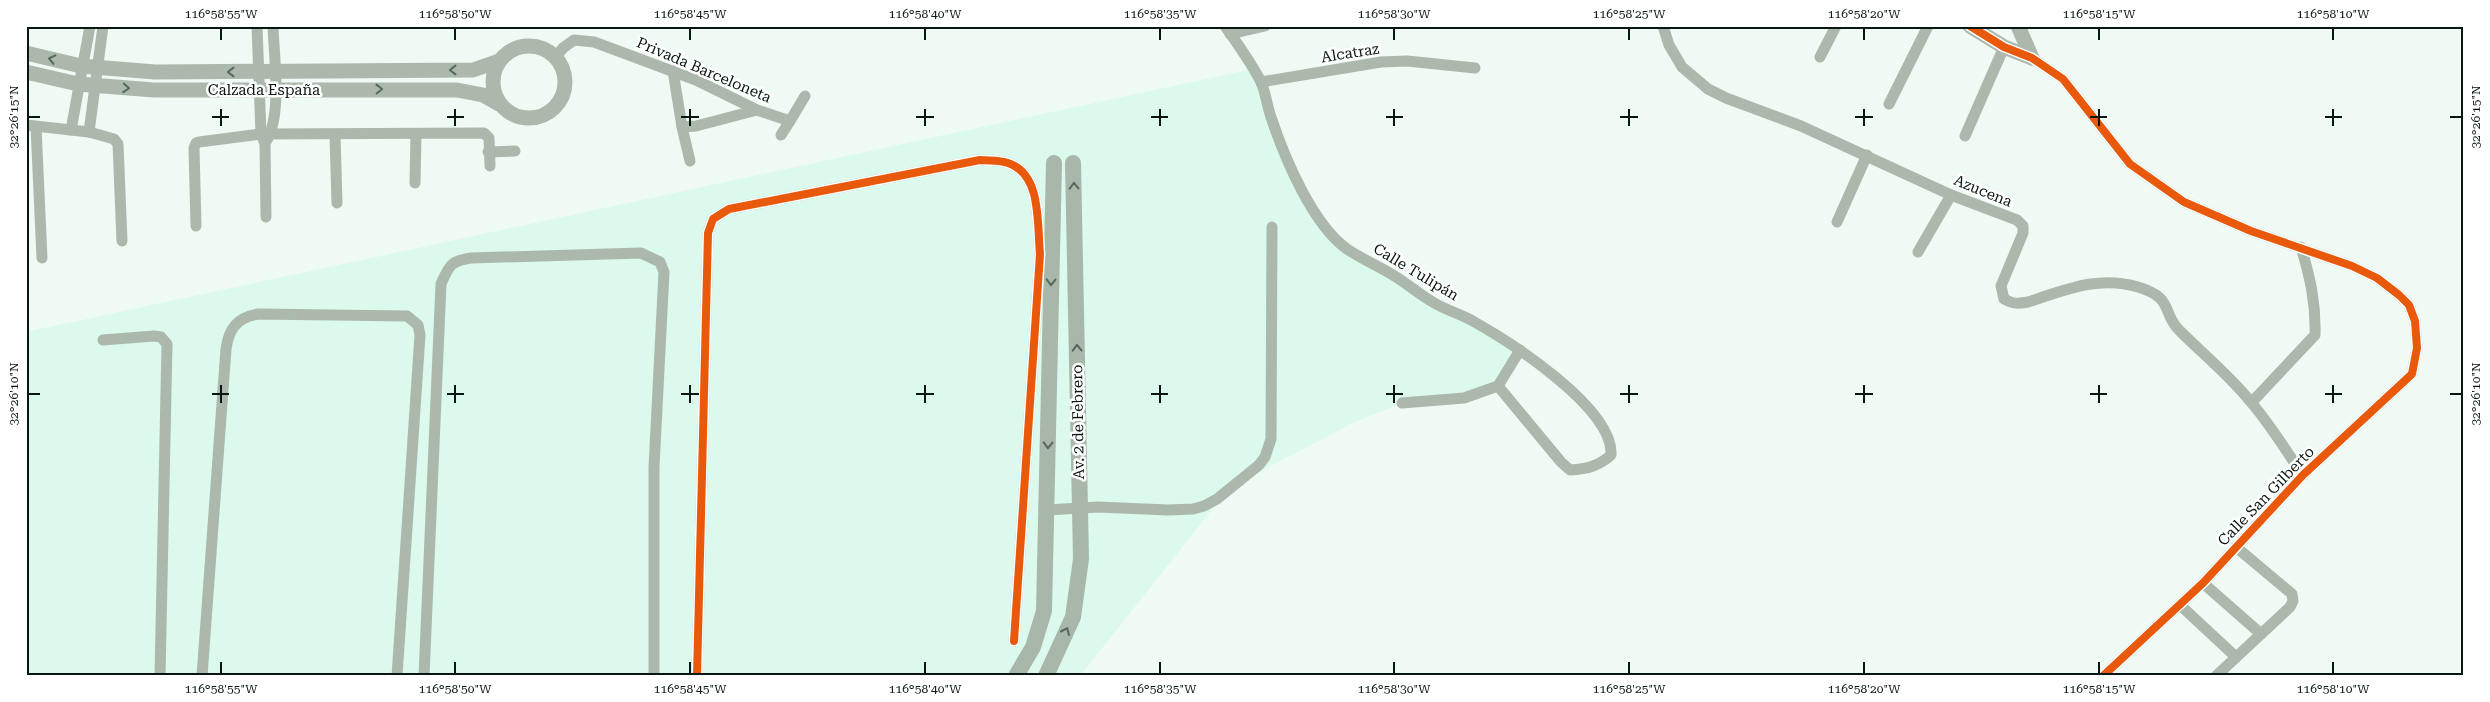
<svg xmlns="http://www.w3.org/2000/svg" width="2490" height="702" font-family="'Roboto Serif',serif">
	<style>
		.built { fill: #dcf9ed }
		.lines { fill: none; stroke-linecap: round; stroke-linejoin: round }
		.minor { stroke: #acb8ac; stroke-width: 11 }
		.tertiary { stroke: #acb8ac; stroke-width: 15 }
		.secondary { stroke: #a9b6aa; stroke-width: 16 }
		.cycleway-casing { stroke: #fff; stroke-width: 11 }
		.cycleway { stroke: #e8590c; stroke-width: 8 }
		.oneway { stroke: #5a675e }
		.oneway2 { stroke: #59665e }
		.ticks { fill: none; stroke: #091611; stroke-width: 2 }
		.labels { text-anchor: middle; stroke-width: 5; stroke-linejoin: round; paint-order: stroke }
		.street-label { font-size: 15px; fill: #091611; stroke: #fff }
		.neatline { fill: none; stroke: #091611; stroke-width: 2 }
		.ticks-label { font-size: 12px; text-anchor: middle; fill: #091611 }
	</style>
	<rect width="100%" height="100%" fill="#effaf5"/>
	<path class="built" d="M 1253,69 L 1272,120 L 1327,232 L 1520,350 L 1498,386 L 1480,394 L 1402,403 L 1357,421 L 1259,472 L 1214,507 L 1080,676 L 26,676 L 26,332 Z"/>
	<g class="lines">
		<g class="minor">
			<path d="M 257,26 L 261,134 L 265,144 L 266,217"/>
			<path d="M 1225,26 C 1237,43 1250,61 1260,80 C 1266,92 1267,107 1272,120 C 1285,159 1313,225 1347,249 C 1362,259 1378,266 1393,275 C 1406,283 1418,293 1431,301 C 1443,309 1458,313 1471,320 C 1509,341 1614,408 1611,455 C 1599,466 1587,469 1570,470 L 1561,462 L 1498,386"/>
			<path d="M 1663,26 L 1669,45 L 1682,67 L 1708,89 L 1726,98 L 1801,126 L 1951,195 L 2017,220 L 2023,226 L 2023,233 L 2001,286 L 2004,299 C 2013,304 2018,304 2028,302 C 2065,290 2099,275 2138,287 C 2175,298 2161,313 2180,331 C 2204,355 2229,375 2250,401 C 2270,424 2286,451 2303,475"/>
			<path d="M 1230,34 L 1265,26"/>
			<path d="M 1820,57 L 1836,26"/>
			<path d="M 555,58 L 563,48 L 574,40 L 594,42 L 696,80 L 757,110 L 790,121 L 805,96"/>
			<path d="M 2032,58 L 2063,79 L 2130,164 L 2184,202 L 2251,231 L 2352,266 L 2377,278 L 2399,295 L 2409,305 L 2415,321 L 2417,348 L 2412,374 L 2303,475 L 2203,583 L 2103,676"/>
			<path d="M 673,71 L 682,127 L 696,126 L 757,110"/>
			<path d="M 1261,82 L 1381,62 L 1407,61 L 1475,68"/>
			<path d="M 1889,104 L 1928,26"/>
			<path d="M 26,125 L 89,132 L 114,139 L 118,144 L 122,241"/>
			<path d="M 36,127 L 42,258"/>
			<path d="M 682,127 L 690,161"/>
			<path d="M 71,130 L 90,26"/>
			<path d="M 89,132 L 103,26"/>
			<path d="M 335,135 L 337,203"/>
			<path d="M 781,135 L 790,121"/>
			<path d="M 1965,136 L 2004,47"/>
			<path d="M 267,140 C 282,113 274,58 273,26"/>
			<path d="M 488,152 L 515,151"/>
			<path d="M 415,183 L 416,134"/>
			<path d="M 1837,222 L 1867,155"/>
			<path d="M 196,226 L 194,148 L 196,143 L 199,142 L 261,134 L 484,133 L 489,138 L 490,166"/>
			<path d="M 1918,252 L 1951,195"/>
			<path d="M 103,340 L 154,336 L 161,337 L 167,344 L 160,676"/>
			<path d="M 2252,402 L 2315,335 C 2316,303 2310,277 2301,247"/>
			<path d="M 1402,403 L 1464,398 L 1498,386 L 1520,350"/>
			<path d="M 1047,510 L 1098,507 L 1168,510 L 1193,509 L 1204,506 L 1217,499 L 1259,465 L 1265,457 L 1271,439 L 1272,227"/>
			<path d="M 2203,583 L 2261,634"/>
			<path d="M 2180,605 L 2236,657"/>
			<path d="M 202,676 L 226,349 C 229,328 237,318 258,314 L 407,316 L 418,325 L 420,335 L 397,676"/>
			<path d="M 424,676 L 441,284 C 449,266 450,261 471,258 L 641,253 L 660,262 L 664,272 L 654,467 L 654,676"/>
			<path d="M 697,676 L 708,233 L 713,219 L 729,209 L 980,160 C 989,161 1000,160 1008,163 C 1042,174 1037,224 1040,254 L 1014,641"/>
			<path d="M 2216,676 L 2290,607 L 2293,601 L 2292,594 L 2236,547"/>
		</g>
		<g class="tertiary">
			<path d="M 1970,26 L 2004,47 L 2032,58"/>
			<path d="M 2018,26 L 2032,58"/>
			<circle cx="529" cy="82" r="36"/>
			<path d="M 26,53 L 81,66 L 155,72 L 473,70 L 499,61"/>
			<path d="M 26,72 L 78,84 L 154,90 L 457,90 L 483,95 L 499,104"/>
		</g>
		<g class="secondary">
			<path d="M 1016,676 L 1033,647 L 1044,611 L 1054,163"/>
			<path d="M 1046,676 L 1073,617 L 1081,559 L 1073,163"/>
		</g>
		<g class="cycleway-casing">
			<g id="cycleway">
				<path d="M 1970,26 L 2004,47 L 2032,58 L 2063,79 L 2130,164 L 2184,202 L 2251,231 L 2352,266 L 2377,278 L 2399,295 L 2409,305 L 2415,321 L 2417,348 L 2412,374 L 2303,475 L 2203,583 L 2103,676"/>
				<path d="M 697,676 L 708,233 L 713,219 L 729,209 L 980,160 C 989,161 1000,160 1008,163 C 1042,174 1037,224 1040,254 L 1014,641"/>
			</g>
		</g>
		<use href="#cycleway" class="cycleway"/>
	</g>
	<defs><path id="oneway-chevron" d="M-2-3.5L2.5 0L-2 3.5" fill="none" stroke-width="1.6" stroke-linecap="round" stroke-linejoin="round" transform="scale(1.25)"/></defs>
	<g class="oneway">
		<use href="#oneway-chevron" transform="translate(52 59) rotate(-167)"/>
		<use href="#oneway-chevron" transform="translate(453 70) rotate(-180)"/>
		<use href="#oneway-chevron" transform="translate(231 72) rotate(-180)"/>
		<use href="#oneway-chevron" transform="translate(126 88) rotate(4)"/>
		<use href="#oneway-chevron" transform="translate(379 89) rotate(-1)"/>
	</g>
	<g class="oneway2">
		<use href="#oneway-chevron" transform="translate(1074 186) rotate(-91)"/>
		<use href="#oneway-chevron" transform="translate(1051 282) rotate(91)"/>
		<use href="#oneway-chevron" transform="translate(1077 348) rotate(-91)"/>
		<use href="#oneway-chevron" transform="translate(1048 445) rotate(91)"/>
		<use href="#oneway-chevron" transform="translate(1066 631) rotate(-66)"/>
	</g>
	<path class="ticks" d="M 221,28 L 221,40M 455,28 L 455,40M 690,28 L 690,40M 925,28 L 925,40M 1160,28 L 1160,40M 1394,28 L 1394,40M 1629,28 L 1629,40M 1864,28 L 1864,40M 2099,28 L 2099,40M 2333,28 L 2333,40M 221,109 L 221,126M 455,109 L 455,126M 690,109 L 690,126M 925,109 L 925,126M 1160,109 L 1160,126M 1394,109 L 1394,126M 1629,109 L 1629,126M 1864,109 L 1864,126M 2099,109 L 2099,126M 2333,109 L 2333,126M 28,117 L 40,117M 212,117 L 229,117M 447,117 L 464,117M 681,117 L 699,117M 916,117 L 934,117M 1151,117 L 1168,117M 1386,117 L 1403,117M 1620,117 L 1638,117M 1855,117 L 1873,117M 2090,117 L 2107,117M 2325,117 L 2342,117M 2450,117 L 2462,117M 221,385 L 221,403M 455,385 L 455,403M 690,385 L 690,403M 925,385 L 925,403M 1160,385 L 1160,403M 1394,385 L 1394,403M 1629,385 L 1629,403M 1864,385 L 1864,403M 2099,385 L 2099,403M 2333,385 L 2333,403M 28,394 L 40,394M 212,394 L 229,394M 447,394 L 464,394M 681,394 L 699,394M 916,394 L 934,394M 1151,394 L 1168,394M 1386,394 L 1403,394M 1620,394 L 1638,394M 1855,394 L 1873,394M 2090,394 L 2107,394M 2325,394 L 2342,394M 2450,394 L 2462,394M 221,662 L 221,674M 455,662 L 455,674M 690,662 L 690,674M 925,662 L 925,674M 1160,662 L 1160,674M 1394,662 L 1394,674M 1629,662 L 1629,674M 1864,662 L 1864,674M 2099,662 L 2099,674M 2333,662 L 2333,674"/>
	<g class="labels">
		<g class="street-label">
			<text transform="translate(1350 53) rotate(-9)" y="5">Alcatraz</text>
			<text transform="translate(704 70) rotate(23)" y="5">Privada Barceloneta</text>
			<text x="264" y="95">Calzada España</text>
			<text transform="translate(1983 191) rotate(22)" y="5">Azucena</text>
			<text transform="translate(1416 272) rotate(31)" y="5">Calle Tulipán</text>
			<text transform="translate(1078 422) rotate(-91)" y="5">Av. 2 de Febrero</text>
			<text transform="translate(2266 496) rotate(-46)" y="5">Calle San Gilberto</text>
		</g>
	</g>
	<rect width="2490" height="702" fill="none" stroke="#ffffff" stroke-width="55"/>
	<rect x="28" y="28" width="2434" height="646" class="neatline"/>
	<g class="ticks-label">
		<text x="221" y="18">116°58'55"W</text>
		<text x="455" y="18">116°58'50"W</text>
		<text x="690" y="18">116°58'45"W</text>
		<text x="925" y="18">116°58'40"W</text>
		<text x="1160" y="18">116°58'35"W</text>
		<text x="1394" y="18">116°58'30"W</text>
		<text x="1629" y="18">116°58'25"W</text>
		<text x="1864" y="18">116°58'20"W</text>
		<text x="2099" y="18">116°58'15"W</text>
		<text x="2333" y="18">116°58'10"W</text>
		<text transform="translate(14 117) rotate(-90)" y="4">32°26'15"N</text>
		<text transform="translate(2476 117) rotate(-90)" y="4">32°26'15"N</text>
		<text transform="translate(14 394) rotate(-90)" y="4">32°26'10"N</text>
		<text transform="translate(2476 394) rotate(-90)" y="4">32°26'10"N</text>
		<text x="221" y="693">116°58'55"W</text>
		<text x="455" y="693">116°58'50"W</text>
		<text x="690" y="693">116°58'45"W</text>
		<text x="925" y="693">116°58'40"W</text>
		<text x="1160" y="693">116°58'35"W</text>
		<text x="1394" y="693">116°58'30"W</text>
		<text x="1629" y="693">116°58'25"W</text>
		<text x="1864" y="693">116°58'20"W</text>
		<text x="2099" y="693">116°58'15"W</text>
		<text x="2333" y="693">116°58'10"W</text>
	</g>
</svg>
